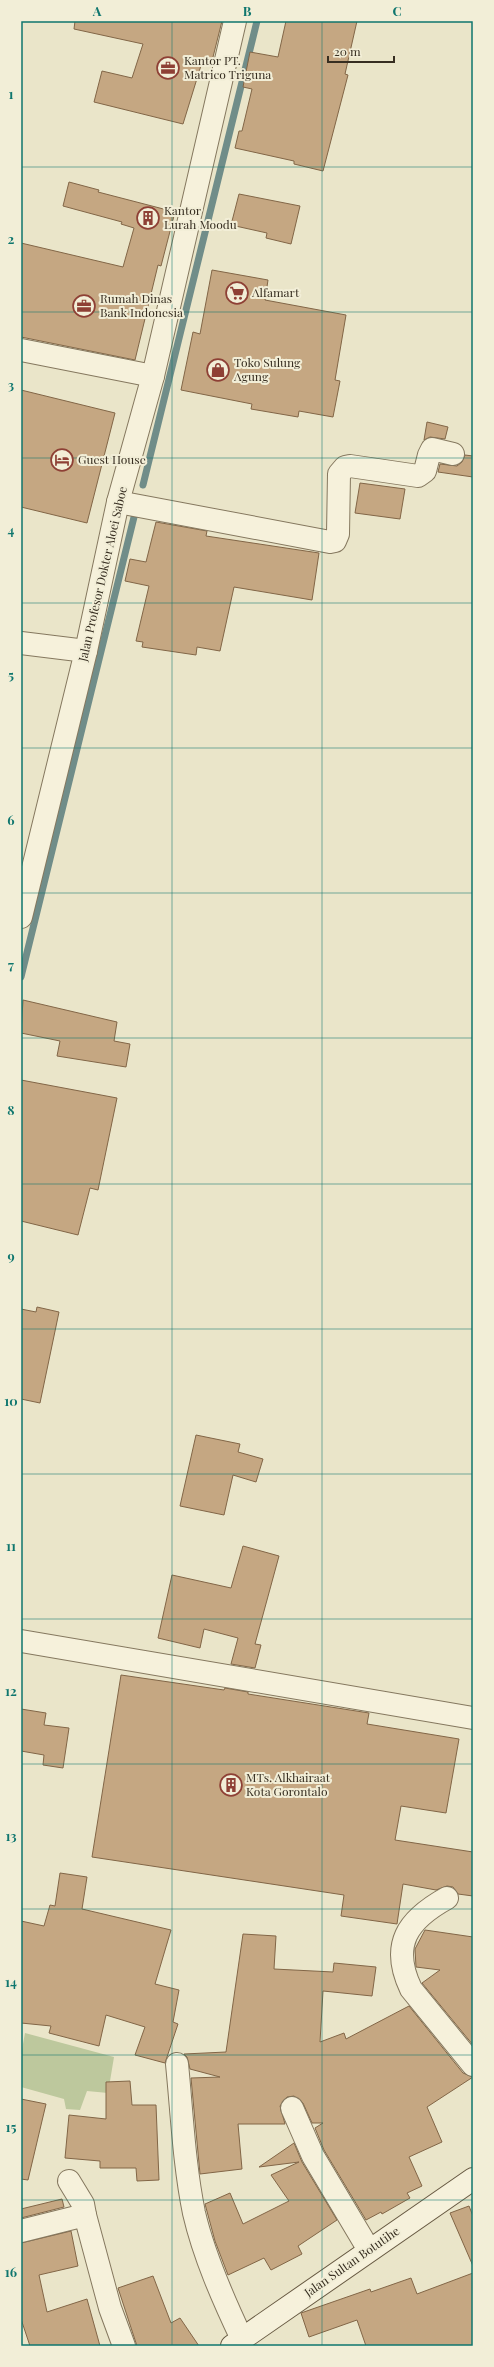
<svg xmlns="http://www.w3.org/2000/svg" width="494" height="2367" font-family="'Playfair Display',serif">
	<style>
		.green { fill: #bdc89d }
		.lines { fill: none; stroke-linecap: round; stroke-linejoin: round }
		.stream { stroke: #708d89; stroke-width: 7 }
		.building { fill: #c5a782; stroke: #826647 }
		.minor-casing { stroke: #85785f; stroke-width: 24 }
		.tertiary-casing { stroke: #85785f; stroke-width: 24 }
		.secondary-casing { stroke: #675942; stroke-width: 24 }
		.minor { stroke: #f6f1db; stroke-width: 22 }
		.tertiary { stroke: #f6f1db; stroke-width: 22 }
		.secondary { stroke: #f6f1db; stroke-width: 22 }
		.grid { fill: none; stroke: #0f766e; stroke-width: 1; stroke-opacity: 0.55 }
		.labels { text-anchor: middle; stroke-width: 4; stroke-linejoin: round; paint-order: stroke }
		.poi-label { font-size: 12px; fill: #372e21; stroke: #f2eed7; text-anchor: start }
		.street-label { font-size: 12px; fill: #372e21; stroke: #f2eed7 }
		.neatline { fill: none; stroke: #0f766e; stroke-width: 1.5 }
		.grid-label { font-size: 13px; text-anchor: middle; font-weight: bold; fill: #0f766e }
	</style>
	<rect width="100%" height="100%" fill="#eae5c9"/>
	<path class="green" d="M 25,2033 L 114,2057 L 108,2093 L 87,2091 L 80,2110 L 66,2109 L 64,2099 L 21,2087 L 21,2055 Z"/>
	<g class="lines">
		<g class="stream">
			<path d="M 143,485 L 257,21"/>
			<path d="M 21,977 L 136,509"/>
		</g>
	</g>
	<g class="building">
		<path d="M 75,21 L 222,21 L 212,61 L 203,59 L 183,124 L 94,102 L 102,71 L 132,78 L 143,44 L 74,29 Z"/>
		<path d="M 286,21 L 357,21 L 345,74 L 348,75 L 323,171 L 294,164 L 294,161 L 235,148 L 239,131 L 242,131 L 252,89 L 243,87 L 250,52 L 278,57 Z"/>
		<path d="M 69,182 L 99,190 L 98,192 L 175,212 L 161,266 L 158,265 L 135,360 L 21,337 L 21,243 L 123,267 L 134,228 L 121,224 L 122,222 L 63,206 Z"/>
		<path d="M 239,194 L 300,206 L 291,244 L 266,238 L 267,233 L 231,225 Z"/>
		<path d="M 212,270 L 268,280 L 265,300 L 346,315 L 335,380 L 340,381 L 333,417 L 299,411 L 298,417 L 251,409 L 252,404 L 181,390 L 193,332 L 200,334 Z"/>
		<path d="M 21,390 L 115,413 L 87,523 L 21,507 Z"/>
		<path d="M 427,422 L 448,427 L 445,439 L 430,437 L 424,440 Z"/>
		<path d="M 465,455 L 473,456 L 473,477 L 438,472 L 440,464 L 457,466 L 462,462 Z"/>
		<path d="M 360,483 L 405,489 L 400,519 L 355,513 Z"/>
		<path d="M 156,522 L 207,531 L 206,536 L 319,553 L 312,600 L 234,587 L 220,651 L 197,647 L 196,655 L 142,647 L 143,642 L 136,641 L 149,586 L 125,581 L 130,559 L 146,562 Z"/>
		<path d="M 23,1000 L 117,1022 L 114,1041 L 130,1044 L 126,1067 L 57,1056 L 60,1041 L 21,1033 Z"/>
		<path d="M 21,1080 L 117,1098 L 98,1190 L 90,1188 L 78,1235 L 21,1221 Z"/>
		<path d="M 37,1307 L 59,1312 L 40,1403 L 21,1399 L 21,1309 L 36,1312 Z"/>
		<path d="M 196,1435 L 240,1444 L 238,1452 L 263,1459 L 256,1482 L 233,1475 L 224,1515 L 180,1506 Z"/>
		<path d="M 243,1546 L 279,1556 L 255,1644 L 261,1645 L 255,1668 L 231,1664 L 238,1638 L 204,1629 L 200,1648 L 158,1638 L 172,1575 L 231,1588 Z"/>
		<path d="M 121,1675 L 224,1690 L 225,1688 L 248,1692 L 248,1694 L 369,1713 L 367,1724 L 459,1739 L 446,1813 L 401,1806 L 395,1840 L 473,1852 L 473,1896 L 458,1894 L 453,1887 L 447,1886 L 436,1890 L 403,1884 L 397,1924 L 341,1916 L 344,1895 L 92,1857 Z"/>
		<path d="M 21,1709 L 46,1713 L 44,1725 L 69,1728 L 63,1768 L 43,1765 L 44,1755 L 21,1751 Z"/>
		<path d="M 60,1873 L 87,1877 L 82,1909 L 171,1930 L 155,1984 L 179,1990 L 173,2022 L 178,2024 L 165,2063 L 135,2055 L 145,2027 L 106,2015 L 99,2046 L 49,2033 L 51,2026 L 21,2023 L 21,1921 L 44,1926 L 50,1905 L 55,1906 Z"/>
		<path d="M 425,1930 L 473,1937 L 473,2045 L 422,1983 L 440,1970 L 416,1967 L 415,1949 Z"/>
		<path d="M 243,1934 L 276,1936 L 274,1969 L 333,1972 L 334,1963 L 376,1967 L 372,1996 L 323,1991 L 320,2042 L 344,2033 L 346,2039 L 409,2006 L 463,2073 L 473,2077 L 427,2107 L 442,2142 L 409,2157 L 422,2186 L 407,2193 L 410,2198 L 382,2214 L 381,2212 L 366,2220 L 324,2150 L 315,2128 L 323,2123 L 312,2123 L 303,2103 L 294,2096 L 287,2097 L 280,2106 L 285,2124 L 238,2124 L 242,2169 L 200,2174 L 191,2078 L 220,2077 L 190,2069 L 187,2057 L 184,2054 L 226,2052 Z"/>
		<path d="M 130,2081 L 132,2105 L 156,2105 L 159,2180 L 137,2181 L 136,2168 L 100,2168 L 100,2161 L 65,2158 L 69,2115 L 106,2119 L 106,2082 Z"/>
		<path d="M 21,2099 L 46,2104 L 28,2180 L 21,2179 Z"/>
		<path d="M 294,2143 L 302,2162 L 337,2220 L 298,2246 L 302,2254 L 271,2270 L 264,2258 L 228,2275 L 215,2241 L 205,2204 L 230,2193 L 243,2224 L 289,2201 L 271,2175 L 299,2162 L 259,2167 Z"/>
		<path d="M 62,2199 L 64,2207 L 21,2218 L 21,2209 Z"/>
		<path d="M 469,2206 L 473,2216 L 473,2266 L 450,2213 Z"/>
		<path d="M 71,2231 L 78,2266 L 39,2275 L 47,2312 L 87,2299 L 100,2346 L 30,2346 L 21,2319 L 21,2243 Z"/>
		<path d="M 473,2273 L 473,2346 L 366,2346 L 357,2320 L 309,2337 L 301,2313 L 370,2289 L 371,2292 L 411,2278 L 417,2294 Z"/>
		<path d="M 153,2276 L 171,2323 L 180,2318 L 199,2346 L 137,2346 L 118,2288 Z"/>
	</g>
	<g class="lines">
		<g class="minor-casing">
			<g id="minor">
				<path d="M 21,350 L 153,376"/>
				<path d="M 118,502 L 330,542 L 335,541 L 338,534 L 339,474 L 345,467 L 350,466 L 418,476 L 425,471 L 429,455 L 432,449 L 453,454"/>
				<path d="M 21,643 L 86,651"/>
				<path d="M 21,1641 L 473,1718"/>
				<path d="M 447,1898 C 407,1920 390,1945 411,1989 L 473,2065"/>
				<path d="M 177,2064 C 182,2114 184,2164 194,2213 C 204,2256 223,2299 242,2339"/>
				<path d="M 292,2108 L 313,2156 L 369,2250"/>
				<path d="M 69,2181 L 83,2204 L 85,2215"/>
				<path d="M 21,2231 L 85,2215 L 110,2308 L 124,2346"/>
			</g>
		</g>
		<g class="tertiary-casing">
			<path id="tertiary" d="M 21,917 L 86,651 L 118,502 L 153,376 L 235,21"/>
		</g>
		<g class="secondary-casing">
			<path id="secondary" d="M 232,2346 L 473,2179"/>
		</g>
		<use href="#minor" class="minor"/>
		<use href="#tertiary" class="tertiary"/>
		<use href="#secondary" class="secondary"/>
	</g>
	<path class="grid" d="M 172,21 L 172,2346M 322,21 L 322,2346M 21,167 L 473,167M 21,312 L 473,312M 21,458 L 473,458M 21,603 L 473,603M 21,748 L 473,748M 21,893 L 473,893M 21,1038 L 473,1038M 21,1184 L 473,1184M 21,1329 L 473,1329M 21,1474 L 473,1474M 21,1619 L 473,1619M 21,1764 L 473,1764M 21,1909 L 473,1909M 21,2055 L 473,2055M 21,2200 L 473,2200"/>
	<defs>
		<g id="office-ring" transform="scale(1.15)"><circle r="9.5" fill="#f2eed7" stroke="#8e4035" stroke-width="1.5"/><path d="M-6-3h4V-5.5h4V-3h4V5H-6ZM-1-4.5V-3h2v-1.5ZM-6 0V1H6V0Z" fill="#8e4035"/></g>
		<g id="building-ring" transform="scale(1.15)"><circle r="9.5" fill="#f2eed7" stroke="#8e4035" stroke-width="1.5"/><path d="M-4-6H4V6H1V3H-1V6H-4ZM-2.5-4.3h1.7v1.8h-1.7ZM.8-4.3h1.7v1.8H.8ZM-2.5-1h1.7V.8h-1.7ZM.8-1h1.7V.8H.8Z" fill="#8e4035"/></g>
		<g id="supermarket-ring" transform="scale(1.15)"><circle r="9.5" fill="#f2eed7" stroke="#8e4035" stroke-width="1.5"/><path d="M-6-5.5h2.5l.6 2H6L4.5 2H-2.5L-4.4-4H-6ZM-1.5 3.2a1.3 1.3 0 1 0 .1 0ZM3 3.2a1.3 1.3 0 1 0 .1 0Z" fill="#8e4035"/></g>
		<g id="shop-ring" transform="scale(1.15)"><circle r="9.5" fill="#f2eed7" stroke="#8e4035" stroke-width="1.5"/><path d="M-5-2.5h2.3a2.7 3.5 0 0 1 5.4 0H5L5.5 6h-11ZM-1.5-2.5h3a1.5 2.3 0 0 0-3 0Z" fill="#8e4035"/></g>
		<g id="hotel-ring" transform="scale(1.15)"><circle r="9.5" fill="#f2eed7" stroke="#8e4035" stroke-width="1.5"/><path d="M-6-4.5h1.5V1H6V5H4.5V3h-9V5H-6ZM-4 0a1.8 1.8 0 1 1 3.6 0ZM.5 0V-2.5h3Q6-2.5 6 0Z" fill="#8e4035"/></g>
	</defs>
	<g fill-rule="evenodd">
		<use href="#office-ring" x="168" y="68"/>
		<use href="#building-ring" x="148" y="218"/>
		<use href="#supermarket-ring" x="237" y="293"/>
		<use href="#office-ring" x="84" y="306"/>
		<use href="#shop-ring" x="218" y="370"/>
		<use href="#hotel-ring" x="62" y="460"/>
		<use href="#building-ring" x="231" y="1785"/>
	</g>
	<g class="labels">
		<g class="poi-label">
			<text x="184" y="65">Kantor PT.<tspan x="184" dy="14">Matrico Triguna</tspan></text>
			<text x="164" y="215">Kantor<tspan x="164" dy="14">Lurah Moodu</tspan></text>
			<text x="252" y="297">Alfamart</text>
			<text x="100" y="303">Rumah Dinas<tspan x="100" dy="14">Bank Indonesia</tspan></text>
			<text x="234" y="367">Toko Sulung<tspan x="234" dy="14">Agung</tspan></text>
			<text x="78" y="464">Guest House</text>
			<text x="246" y="1782">MTs. Alkhairaat<tspan x="246" dy="14">Kota Gorontalo</tspan></text>
		</g>
		<g class="street-label">
			<text transform="translate(103 574) rotate(-77)" y="4">Jalan Profesor Dokter Aloei Saboe</text>
			<text transform="translate(352 2262) rotate(-35)" y="4">Jalan Sultan Botutihe</text>
		</g>
	</g>
	<rect width="494" height="2367" fill="none" stroke="#f2eed7" stroke-width="44"/>
	<path d="M328 56v6h66v-6" fill="none" stroke="#372e21" stroke-width="2"/>
	<text x="334" y="56" font-size="12" fill="#372e21" stroke="#f2eed7" stroke-width="3" paint-order="stroke">20 m</text>
	<rect x="22" y="22" width="450" height="2323" class="neatline"/>
	<g class="grid-label">
		<text x="97" y="16">A</text>
		<text x="247" y="16">B</text>
		<text x="397" y="16">C</text>
		<text x="11" y="99">1</text>
		<text x="11" y="244">2</text>
		<text x="11" y="390">3</text>
		<text x="11" y="535">4</text>
		<text x="11" y="680">5</text>
		<text x="11" y="825">6</text>
		<text x="11" y="970">7</text>
		<text x="11" y="1115">8</text>
		<text x="11" y="1261">9</text>
		<text x="11" y="1406">10</text>
		<text x="11" y="1551">11</text>
		<text x="11" y="1696">12</text>
		<text x="11" y="1841">13</text>
		<text x="11" y="1987">14</text>
		<text x="11" y="2132">15</text>
		<text x="11" y="2277">16</text>
	</g>
</svg>
